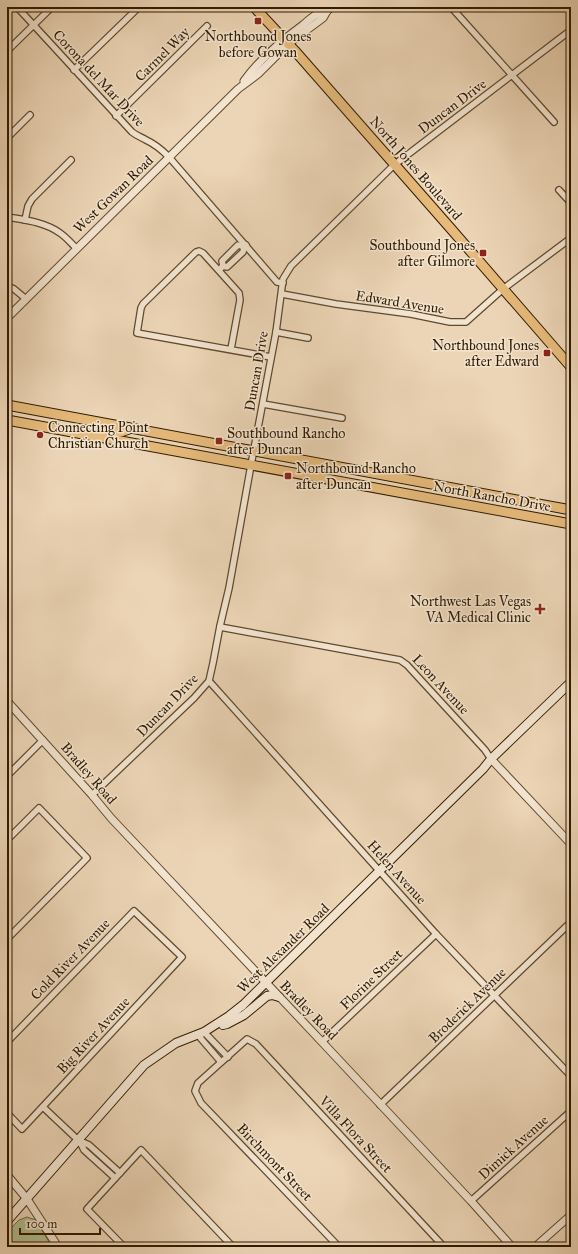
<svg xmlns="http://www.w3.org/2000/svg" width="578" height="1254" font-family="'IM FELL Great Primer',serif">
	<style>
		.green { fill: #b2be92; stroke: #706c4a }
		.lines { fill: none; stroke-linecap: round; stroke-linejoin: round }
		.minor-casing { stroke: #5e4a2e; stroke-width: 8 }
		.tertiary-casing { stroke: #5e4a2e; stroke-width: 9 }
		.secondary-casing { stroke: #2f1b01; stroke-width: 10 }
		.primary-casing { stroke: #2f1b01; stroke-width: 11 }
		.minor { stroke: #f3e4d0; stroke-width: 5.5 }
		.tertiary { stroke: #f3e4d0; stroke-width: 7 }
		.secondary { stroke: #f3e4d0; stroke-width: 8 }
		.primary { stroke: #e6ba7b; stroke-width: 9 }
		.poi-dot { fill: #8f2418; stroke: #f3e4d0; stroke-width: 1.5 }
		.labels { text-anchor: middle; stroke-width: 3; stroke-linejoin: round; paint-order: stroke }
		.poi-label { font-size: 14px; fill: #2f1b01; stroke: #f3e4d0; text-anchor: end }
		.street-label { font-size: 14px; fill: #2f1b01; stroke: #f3e4d0 }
	</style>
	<rect width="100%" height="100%" fill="#ecd5b6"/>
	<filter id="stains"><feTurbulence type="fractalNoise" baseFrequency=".005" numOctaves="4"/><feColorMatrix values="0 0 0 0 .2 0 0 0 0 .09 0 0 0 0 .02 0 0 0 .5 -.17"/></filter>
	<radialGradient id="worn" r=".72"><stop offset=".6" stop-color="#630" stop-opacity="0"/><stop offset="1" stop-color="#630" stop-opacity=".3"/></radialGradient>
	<path class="green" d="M 27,1217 L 36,1220 L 52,1247 L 7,1247 L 7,1232 L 19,1220 Z"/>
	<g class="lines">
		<g class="minor-casing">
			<g id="minor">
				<path d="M 17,7 L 132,132 C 137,136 141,137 146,140 C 155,144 162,150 169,157 L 277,282 L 283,283"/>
				<path d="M 451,7 L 554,122"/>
				<path d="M 7,51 L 52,7"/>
				<path d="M 74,70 L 139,7"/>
				<path d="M 116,116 L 207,26"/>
				<path d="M 7,138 L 30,115"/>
				<path d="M 559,190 L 571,203"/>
				<path d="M 7,217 C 25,220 45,222 60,233 C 66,237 71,243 76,248"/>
				<path d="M 25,220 L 28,206 L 32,199 L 71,160"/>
				<path d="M 223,266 L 222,261 L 238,245 L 244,247"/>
				<path d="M 219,270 L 223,266 L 227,267 L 243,252 L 244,247 L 246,245"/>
				<path d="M 7,286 L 14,289 L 26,299"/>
				<path d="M 282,294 L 336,304 L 411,314 L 450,322 L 466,322 L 503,289 L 571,238"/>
				<path d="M 276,332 L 308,338"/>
				<path d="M 231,349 L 240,300 L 239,293 L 203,253 L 199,251 L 196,252 L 143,304 L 141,308 L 137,333 L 271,357"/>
				<path d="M 263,404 L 342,418"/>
				<path d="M 220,627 L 400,660 L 407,665 L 485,750 L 491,759"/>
				<path d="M 209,681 L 436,934 L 571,1076"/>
				<path d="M 7,776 L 43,740"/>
				<path d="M 92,795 L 194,698 L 209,681 L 213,663 L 220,626 L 229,588 L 251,465 L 276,332 L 283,279 L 291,266 L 394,165 L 571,30"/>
				<path d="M 7,840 L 39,808 L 87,858 L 7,939"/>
				<path d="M 204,1032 L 228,1057"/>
				<path d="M 197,1034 L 221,1062"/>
				<path d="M 7,1042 L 134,911 L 182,957 L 22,1129 L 7,1113"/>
				<path d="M 322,1042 L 436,934"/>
				<path d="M 380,1105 L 571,922"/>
				<path d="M 43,1107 L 78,1140 L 89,1145 L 120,1173"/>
				<path d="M 79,1140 L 84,1150 L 115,1178"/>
				<path d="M 471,1201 L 571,1111"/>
				<path d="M 124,1247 L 87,1209 L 141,1150 L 233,1247"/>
				<path d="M 339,1247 L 201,1103 L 195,1091 L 198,1083 L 247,1039 L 256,1044 L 444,1247"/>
			</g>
		</g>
		<g class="tertiary-casing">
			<g id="tertiary">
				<path d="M 244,81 C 260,59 281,41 303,25 C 310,19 317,12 327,11"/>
				<path d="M 7,318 L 238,89 L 258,74 L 288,44 L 323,18 L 327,11 L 331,7"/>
				<path d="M 7,701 L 92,795 L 111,818 L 322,1042 L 471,1201 L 512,1247"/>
				<path d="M 491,759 L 571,844"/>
				<path d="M 7,1175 L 27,1199 L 58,1247"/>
				<path d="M 535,1247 L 571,1215"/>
			</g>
		</g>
		<g class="secondary-casing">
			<g id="secondary">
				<path d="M 223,1025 L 227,1024 L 244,1015 L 267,996 L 272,995 L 279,997"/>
				<path d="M 7,1221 L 144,1065 L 176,1043 L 204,1032 L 229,1016 L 243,1005 L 483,769 L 491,759 L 571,682"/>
			</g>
		</g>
		<g class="primary-casing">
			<g id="primary">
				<path d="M 254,7 L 295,51 L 452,230 L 571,367"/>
				<path d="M 7,405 L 571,510"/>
				<path d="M 7,420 L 571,524"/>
				<path d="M 97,437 C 106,427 110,433 119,432 C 123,432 126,430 129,429"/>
			</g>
		</g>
		<use href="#minor" class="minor"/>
		<use href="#tertiary" class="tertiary"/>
		<use href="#secondary" class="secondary"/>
		<use href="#primary" class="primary"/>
	</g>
	<g class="poi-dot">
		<rect x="254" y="17" width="8" height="8" rx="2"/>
		<rect x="479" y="249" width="8" height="8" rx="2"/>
		<rect x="543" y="349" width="8" height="8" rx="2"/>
		<circle cx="40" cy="435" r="4"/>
		<rect x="215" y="437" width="8" height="8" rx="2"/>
		<rect x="284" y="472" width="8" height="8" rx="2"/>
		<path d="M538 603h4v4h4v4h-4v4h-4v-4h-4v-4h4z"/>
	</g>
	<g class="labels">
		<g class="poi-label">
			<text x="258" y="41" text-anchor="middle">Northbound Jones<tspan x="258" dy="16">before Gowan</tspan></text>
			<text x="475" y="250">Southbound Jones<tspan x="475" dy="16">after Gilmore</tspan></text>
			<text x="539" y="350">Northbound Jones<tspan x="539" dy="16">after Edward</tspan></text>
			<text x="48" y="432" text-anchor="start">Connecting Point<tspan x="48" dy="16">Christian Church</tspan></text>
			<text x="227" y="438" text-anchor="start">Southbound Rancho<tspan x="227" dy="16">after Duncan</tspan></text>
			<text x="296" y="473" text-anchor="start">Northbound Rancho<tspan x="296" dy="16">after Duncan</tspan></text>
			<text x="531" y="606">Northwest Las Vegas<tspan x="531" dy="16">VA Medical Clinic</tspan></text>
		</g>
		<g class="street-label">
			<text transform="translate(162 54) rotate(-45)" y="5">Carmel Way</text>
			<text transform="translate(99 78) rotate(47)" y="5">Corona del Mar Drive</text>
			<text transform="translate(452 106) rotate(-37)" y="5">Duncan Drive</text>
			<text transform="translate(416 168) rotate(49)" y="5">North Jones Boulevard</text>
			<text transform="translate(113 194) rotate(-44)" y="5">West Gowan Road</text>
			<text transform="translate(400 302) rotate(9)" y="5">Edward Avenue</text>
			<text transform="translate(256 371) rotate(-80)" y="5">Duncan Drive</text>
			<text transform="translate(492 496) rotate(10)" y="5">North Rancho Drive</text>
			<text transform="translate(441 684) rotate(47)" y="5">Leon Avenue</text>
			<text transform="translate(167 705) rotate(-46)" y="5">Duncan Drive</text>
			<text transform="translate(89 773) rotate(49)" y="5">Bradley Road</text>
			<text transform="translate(397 872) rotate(48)" y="5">Helen Avenue</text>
			<text transform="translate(283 948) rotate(-44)" y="5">West Alexander Road</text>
			<text transform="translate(70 959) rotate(-46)" y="5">Cold River Avenue</text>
			<text transform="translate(371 979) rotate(-44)" y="5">Florine Street</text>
			<text transform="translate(467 1005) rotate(-44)" y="5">Broderick Avenue</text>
			<text transform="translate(309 1010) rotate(46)" y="5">Bradley Road</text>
			<text transform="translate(93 1035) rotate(-47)" y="5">Big River Avenue</text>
			<text transform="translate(356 1134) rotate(47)" y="5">Villa Flora Street</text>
			<text transform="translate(513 1147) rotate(-42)" y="5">Dimick Avenue</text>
			<text transform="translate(275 1162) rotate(46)" y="5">Birchmont Street</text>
		</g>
	</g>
	<rect width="578" height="1254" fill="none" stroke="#ecd5b6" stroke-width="24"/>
	<rect x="8" y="8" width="562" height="1238" fill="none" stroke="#2f1b01" stroke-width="2"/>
	<rect x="12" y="12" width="554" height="1230" fill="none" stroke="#2f1b01"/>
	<path d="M20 1228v6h80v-6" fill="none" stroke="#2f1b01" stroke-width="2"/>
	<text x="26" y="1228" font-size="12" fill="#2f1b01" stroke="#f3e4d0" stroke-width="3" paint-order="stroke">100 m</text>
	<rect width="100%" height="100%" filter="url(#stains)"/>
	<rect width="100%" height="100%" fill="url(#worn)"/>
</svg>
